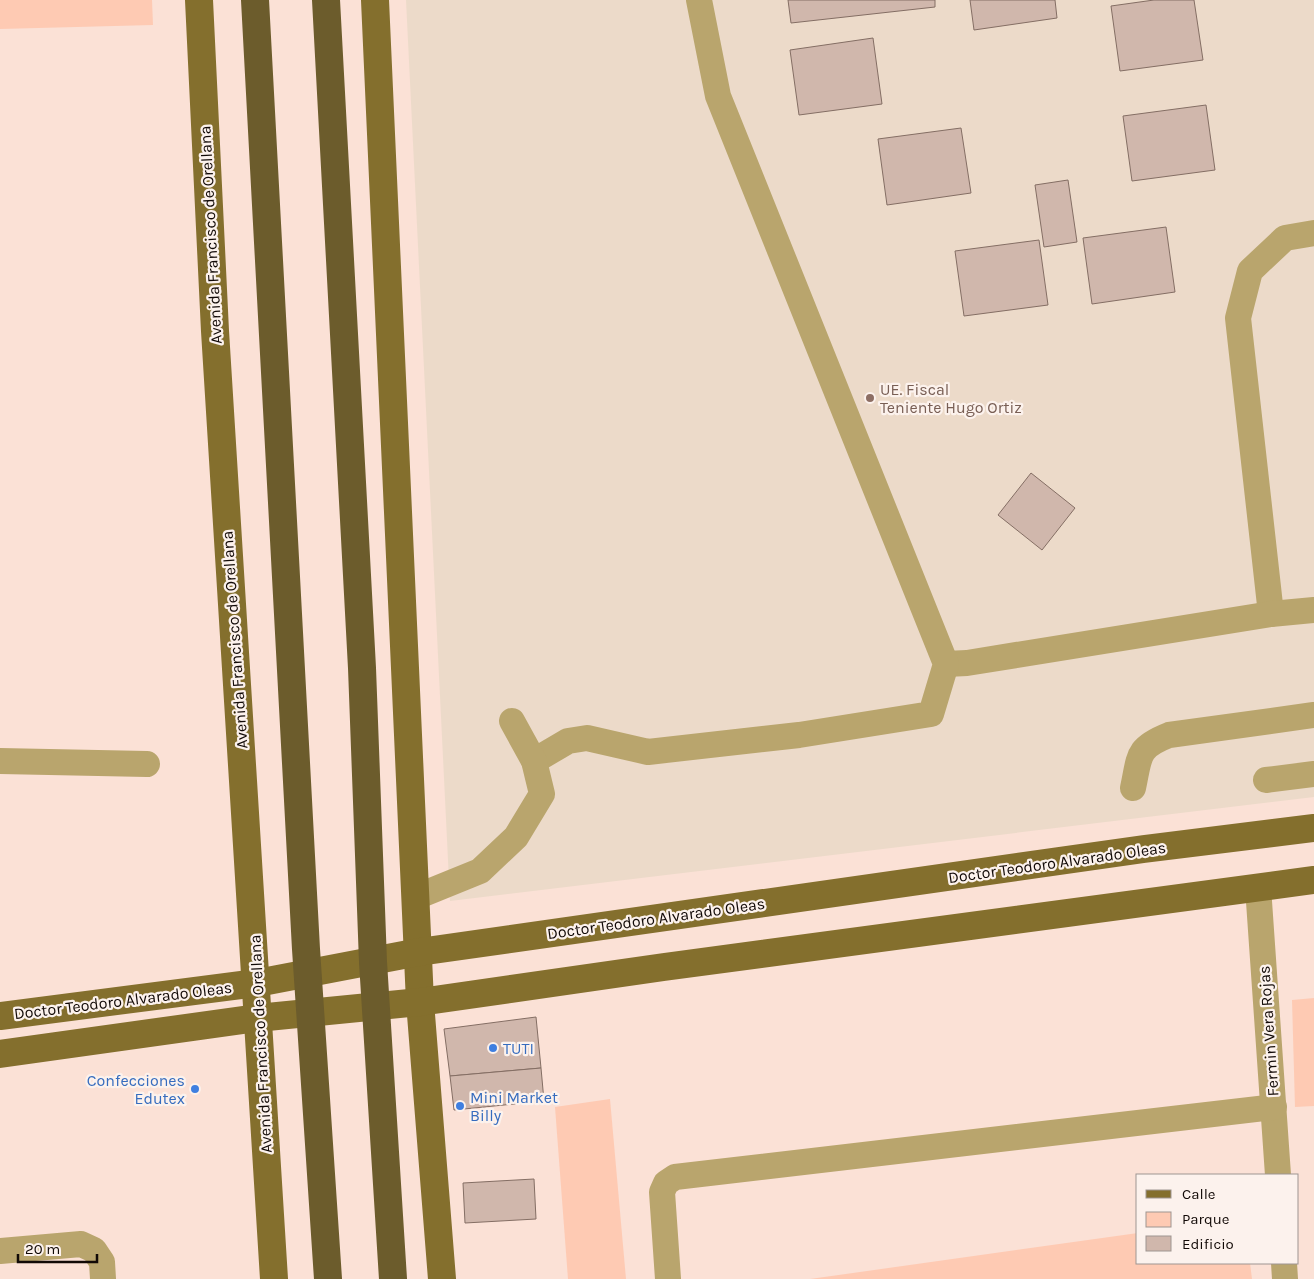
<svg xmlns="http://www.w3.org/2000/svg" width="1314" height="1279" font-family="Karla,sans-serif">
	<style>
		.education { fill: #ecdac9 }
		.green { fill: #fecab3 }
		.building { fill: #d0b7ac; stroke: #846e64 }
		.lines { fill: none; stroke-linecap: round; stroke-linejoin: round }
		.minor { stroke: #b9a56d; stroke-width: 26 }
		.major { stroke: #846f2d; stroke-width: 28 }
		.highway { stroke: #6c5c2c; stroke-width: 28 }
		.education-dot { fill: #8d6e63; stroke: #fcf2ed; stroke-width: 2 }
		.shop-dot { fill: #3f7fe0; stroke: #fcf2ed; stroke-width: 2 }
		.labels { text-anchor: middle; stroke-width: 4.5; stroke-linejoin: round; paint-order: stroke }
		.street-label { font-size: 16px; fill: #110906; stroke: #fcf2ed }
		.education-label { font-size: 16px; fill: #785e54; stroke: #fcf2ed; text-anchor: start }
		.shop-label { font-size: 16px; fill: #366cbe; stroke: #fcf2ed; text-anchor: start }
	</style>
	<rect width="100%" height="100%" fill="#fbe1d6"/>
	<path class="education" d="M 406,0 L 1314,0 L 1314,797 L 450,901 Z"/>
	<g class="green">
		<path d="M 0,0 L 152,0 L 153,25 L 0,29 Z"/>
		<path d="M 1314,998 L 1314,1106 L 1295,1107 L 1292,1000 Z"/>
		<path d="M 610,1099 L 626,1279 L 568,1279 L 555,1107 Z"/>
		<path d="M 1138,1233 L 1138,1263 L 1250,1263 L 1252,1279 L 810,1279 Z"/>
	</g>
	<g class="building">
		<path d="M 788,0 L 935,0 L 935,7 L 791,23 Z"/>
		<path d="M 970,0 L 1055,0 L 1057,18 L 974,30 Z"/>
		<path d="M 1154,0 L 1194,0 L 1203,60 L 1120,71 L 1111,6 Z"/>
		<path d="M 873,38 L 882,104 L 799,115 L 790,50 Z"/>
		<path d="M 1206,105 L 1215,170 L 1132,181 L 1123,116 Z"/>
		<path d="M 961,128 L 971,193 L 887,205 L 878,139 Z"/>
		<path d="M 1068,180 L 1077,242 L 1044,247 L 1035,185 Z"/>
		<path d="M 1166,227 L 1175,292 L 1092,304 L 1083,238 Z"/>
		<path d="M 1039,240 L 1048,305 L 964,316 L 955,251 Z"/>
		<path d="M 1031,473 L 1075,508 L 1042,550 L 998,515 Z"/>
		<path d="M 536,1017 L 541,1068 L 450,1076 L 444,1029 Z"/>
		<path d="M 541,1068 L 544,1101 L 454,1110 L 450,1076 Z"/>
		<path d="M 534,1179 L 536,1219 L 465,1223 L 463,1183 Z"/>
	</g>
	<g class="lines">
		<g class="minor">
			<path d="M 1271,614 L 1238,318 L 1250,271 L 1285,238 L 1314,233"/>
			<path d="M 946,664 L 967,663 L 1271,614 L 1314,610"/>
			<path d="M 0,761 L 147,764"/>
			<path d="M 534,761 L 568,741 L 587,738 L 648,752 L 799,735 L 931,714 L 946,664 L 718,96 L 699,0"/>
			<path d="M 1266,780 L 1314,774"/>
			<path d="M 1133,788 C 1140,756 1136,748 1169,735 L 1314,715"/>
			<path d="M 1258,887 L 1278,1175"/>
			<path d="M 416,897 L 480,871 L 516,837 L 542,794 L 534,761 L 512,721"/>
			<path d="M 0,1251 L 81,1244 L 94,1250 L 102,1262 L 103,1279"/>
			<path d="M 1284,1263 L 1285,1279"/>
			<path d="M 668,1279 L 662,1192 L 666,1183 L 675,1177 L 1274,1107"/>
		</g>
		<g class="major">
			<path d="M 199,0 L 215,331 L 274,1279"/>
			<path d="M 375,0 L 420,1002 L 442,1279"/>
			<path d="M 0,1016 L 257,983 L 419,952 L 1144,849 L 1314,828"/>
			<path d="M 0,1054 L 257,1018 L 420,1002 L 664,967 L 1314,880"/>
		</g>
		<g class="highway">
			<path d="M 255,0 L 306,949 L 328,1279"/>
			<path d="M 326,0 L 362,668 L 373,962 L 393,1279"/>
		</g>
	</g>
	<circle class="education-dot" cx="870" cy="398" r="5"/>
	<g class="shop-dot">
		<circle cx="493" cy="1048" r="5"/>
		<circle cx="195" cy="1089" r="5"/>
		<circle cx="460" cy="1106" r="5"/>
	</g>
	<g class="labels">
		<g class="street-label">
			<text transform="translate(210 235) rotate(-93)" y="6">Avenida Francisco de Orellana</text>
			<text transform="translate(234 640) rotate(-94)" y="6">Avenida Francisco de Orellana</text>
			<text transform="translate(1057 862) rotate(-8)" y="6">Doctor Teodoro Alvarado Oleas</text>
			<text transform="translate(656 918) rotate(-8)" y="6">Doctor Teodoro Alvarado Oleas</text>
			<text transform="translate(123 1000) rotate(-7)" y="6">Doctor Teodoro Alvarado Oleas</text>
			<text transform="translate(1268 1031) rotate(-94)" y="6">Fermin Vera Rojas</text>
			<text transform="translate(260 1044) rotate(-93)" y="6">Avenida Francisco de Orellana</text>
		</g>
		<g class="education-label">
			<text x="880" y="395">UE. Fiscal<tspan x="880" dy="18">Teniente Hugo Ortiz</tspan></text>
		</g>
		<g class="shop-label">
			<text x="503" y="1054">TUTI</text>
			<text x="185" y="1086" text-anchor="end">Confecciones<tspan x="185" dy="18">Edutex</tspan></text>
			<text x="470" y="1103">Mini Market<tspan x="470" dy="18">Billy</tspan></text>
		</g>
	</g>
	<rect x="1136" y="1174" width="162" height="90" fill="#fcf2ed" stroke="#9e9591"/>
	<rect x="1146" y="1190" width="25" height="8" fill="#846f2d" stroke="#9e9591"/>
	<text x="1182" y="1199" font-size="15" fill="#110906">Calle</text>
	<rect x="1146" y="1212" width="25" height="15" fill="#fecab3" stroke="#9e9591"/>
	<text x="1182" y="1224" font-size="15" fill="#110906">Parque</text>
	<rect x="1146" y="1236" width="25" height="15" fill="#d0b7ac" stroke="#9e9591"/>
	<text x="1182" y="1249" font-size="15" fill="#110906">Edificio</text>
	<path d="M18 1254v8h79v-8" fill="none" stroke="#110906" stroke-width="2.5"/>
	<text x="25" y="1254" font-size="15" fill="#110906" stroke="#fcf2ed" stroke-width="4" paint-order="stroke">20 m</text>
</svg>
